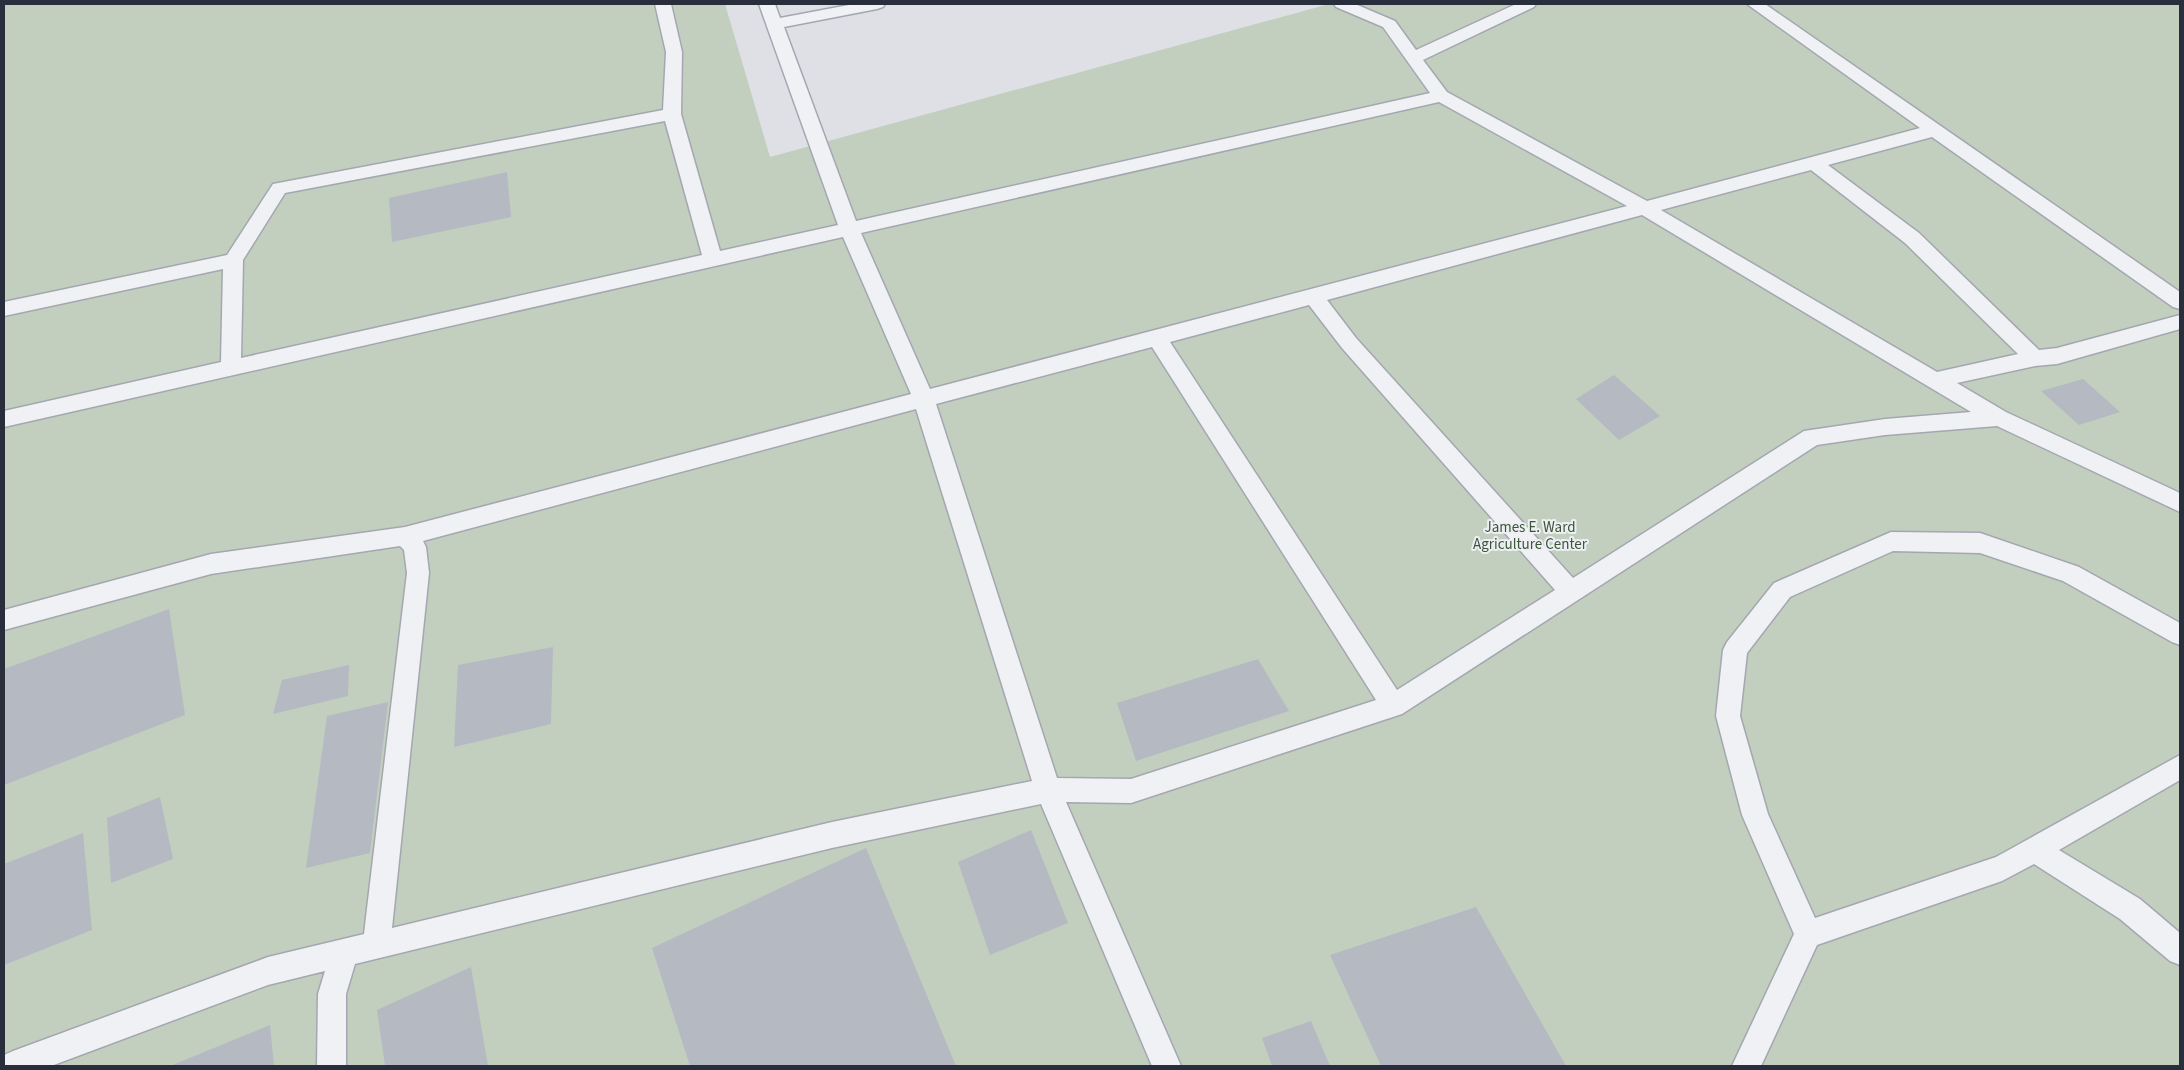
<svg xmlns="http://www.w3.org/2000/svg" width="2184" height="1070" font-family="'Source Sans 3',sans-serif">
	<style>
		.green { fill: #c2cfbf }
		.building { fill: #b5b9c2 }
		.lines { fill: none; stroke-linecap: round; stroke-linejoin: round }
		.lane-casing { stroke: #a4a7af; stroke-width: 3 }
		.lane { fill: #f0f1f5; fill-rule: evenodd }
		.labels { text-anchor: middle; stroke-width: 4; stroke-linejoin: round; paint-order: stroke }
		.park-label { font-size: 15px; fill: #3a5637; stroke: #edeff4 }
	</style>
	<rect width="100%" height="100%" fill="#dee0e6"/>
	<path class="green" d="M 4,4 L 725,4 L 770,157 L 1329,4 L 2180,4 L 2180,1066 L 4,1066 Z"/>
	<g class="building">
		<path d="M 507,172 L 511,217 L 392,242 L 389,198 Z"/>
		<path d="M 1614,375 L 1660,416 L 1619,440 L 1576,399 Z"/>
		<path d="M 2083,379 L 2120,412 L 2079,425 L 2041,391 Z"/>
		<path d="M 169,609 L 185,715 L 4,785 L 4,669 Z"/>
		<path d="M 553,647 L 551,724 L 454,747 L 458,665 Z"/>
		<path d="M 1258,659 L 1289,711 L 1136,761 L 1117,703 Z"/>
		<path d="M 349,665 L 348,696 L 273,714 L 282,680 Z"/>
		<path d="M 388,702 L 370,853 L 306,868 L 327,716 Z"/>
		<path d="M 160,797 L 173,859 L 111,883 L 107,818 Z"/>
		<path d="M 1031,830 L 1068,923 L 990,955 L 958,862 Z"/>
		<path d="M 83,833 L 92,930 L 4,965 L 4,864 Z"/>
		<path d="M 866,848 L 956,1066 L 690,1066 L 652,948 Z"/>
		<path d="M 1476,907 L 1566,1066 L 1381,1066 L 1330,955 Z"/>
		<path d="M 471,967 L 488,1066 L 385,1066 L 377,1010 Z"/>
		<path d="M 1311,1021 L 1330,1066 L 1272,1066 L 1262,1038 Z"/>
		<path d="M 270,1025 L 274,1066 L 170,1066 Z"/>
	</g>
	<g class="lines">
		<g class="lane-casing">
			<g id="lane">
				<path d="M 655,4 L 671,4 L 682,52 L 681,114 L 720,251 L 838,225 L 759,4 L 775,4 L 780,18 L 854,4 L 885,4 L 883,7 L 877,9 L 784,27 L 856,221 L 1430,93 L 1383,27 L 1336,7 L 1334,4 L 1355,4 L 1395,21 L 1416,50 L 1516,4 L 1536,4 L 1534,7 L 1423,60 L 1447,92 L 1647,201 L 1920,128 L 1747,4 L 1765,4 L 2180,292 L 2180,309 L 2173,307 L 1932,137 L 1828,165 L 1919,233 L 2039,350 L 2057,348 L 2180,315 L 2180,329 L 2057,364 L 2035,366 L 1957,383 L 2006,412 L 2180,493 L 2180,512 L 1997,426 L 1885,435 L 1817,445 L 1402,714 L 1131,803 L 1066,802 L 1181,1066 L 1152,1066 L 1041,804 L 832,848 L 355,964 L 346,994 L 346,1066 L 317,1066 L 318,994 L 325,971 L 268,985 L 51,1066 L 4,1066 L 4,1055 L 13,1051 L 268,957 L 364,934 L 407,573 L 404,550 L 400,546 L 211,574 L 4,630 L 4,610 L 211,554 L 405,527 L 911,394 L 843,237 L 4,427 L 4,411 L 221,362 L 223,269 L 4,316 L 4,302 L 227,255 L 273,184 L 663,110 L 666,52 ZM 1439,102 L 1627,206 L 930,389 L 861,233 ZM 665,121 L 702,255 L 241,358 L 243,260 L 285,193 ZM 1811,170 L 1905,243 L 2018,354 L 1937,372 L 1661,210 ZM 1642,215 L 1971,412 L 1885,419 L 1804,431 L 1573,578 L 1356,338 L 1327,300 ZM 1309,305 L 1342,348 L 1555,590 L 1397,690 L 1170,342 ZM 1152,347 L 1376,700 L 1131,779 L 1057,778 L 936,404 ZM 916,409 L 1032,781 L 832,822 L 392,928 L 429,573 L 426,547 L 423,541 Z"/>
				<path d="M 1891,532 L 1980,533 L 2079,567 L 2180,623 L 2180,645 L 2172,642 L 2063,581 L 1980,553 L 1893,551 L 1790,597 L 1747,653 L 1740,716 L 1768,814 L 1815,918 L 1996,857 L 2180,755 L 2180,780 L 2059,850 L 2140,899 L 2180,933 L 2180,965 L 2170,961 L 2120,919 L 2034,864 L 2002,881 L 1817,945 L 1761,1066 L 1732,1066 L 1794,934 L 1742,815 L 1716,716 L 1723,650 L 1727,642 L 1774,583 Z"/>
			</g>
		</g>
		<use href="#lane" class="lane"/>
	</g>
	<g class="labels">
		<g class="park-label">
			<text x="1530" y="532">James E. Ward<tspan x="1530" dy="17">Agriculture Center</tspan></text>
		</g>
	</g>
	<rect width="2184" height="1070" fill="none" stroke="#282e3b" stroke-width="10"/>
</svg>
